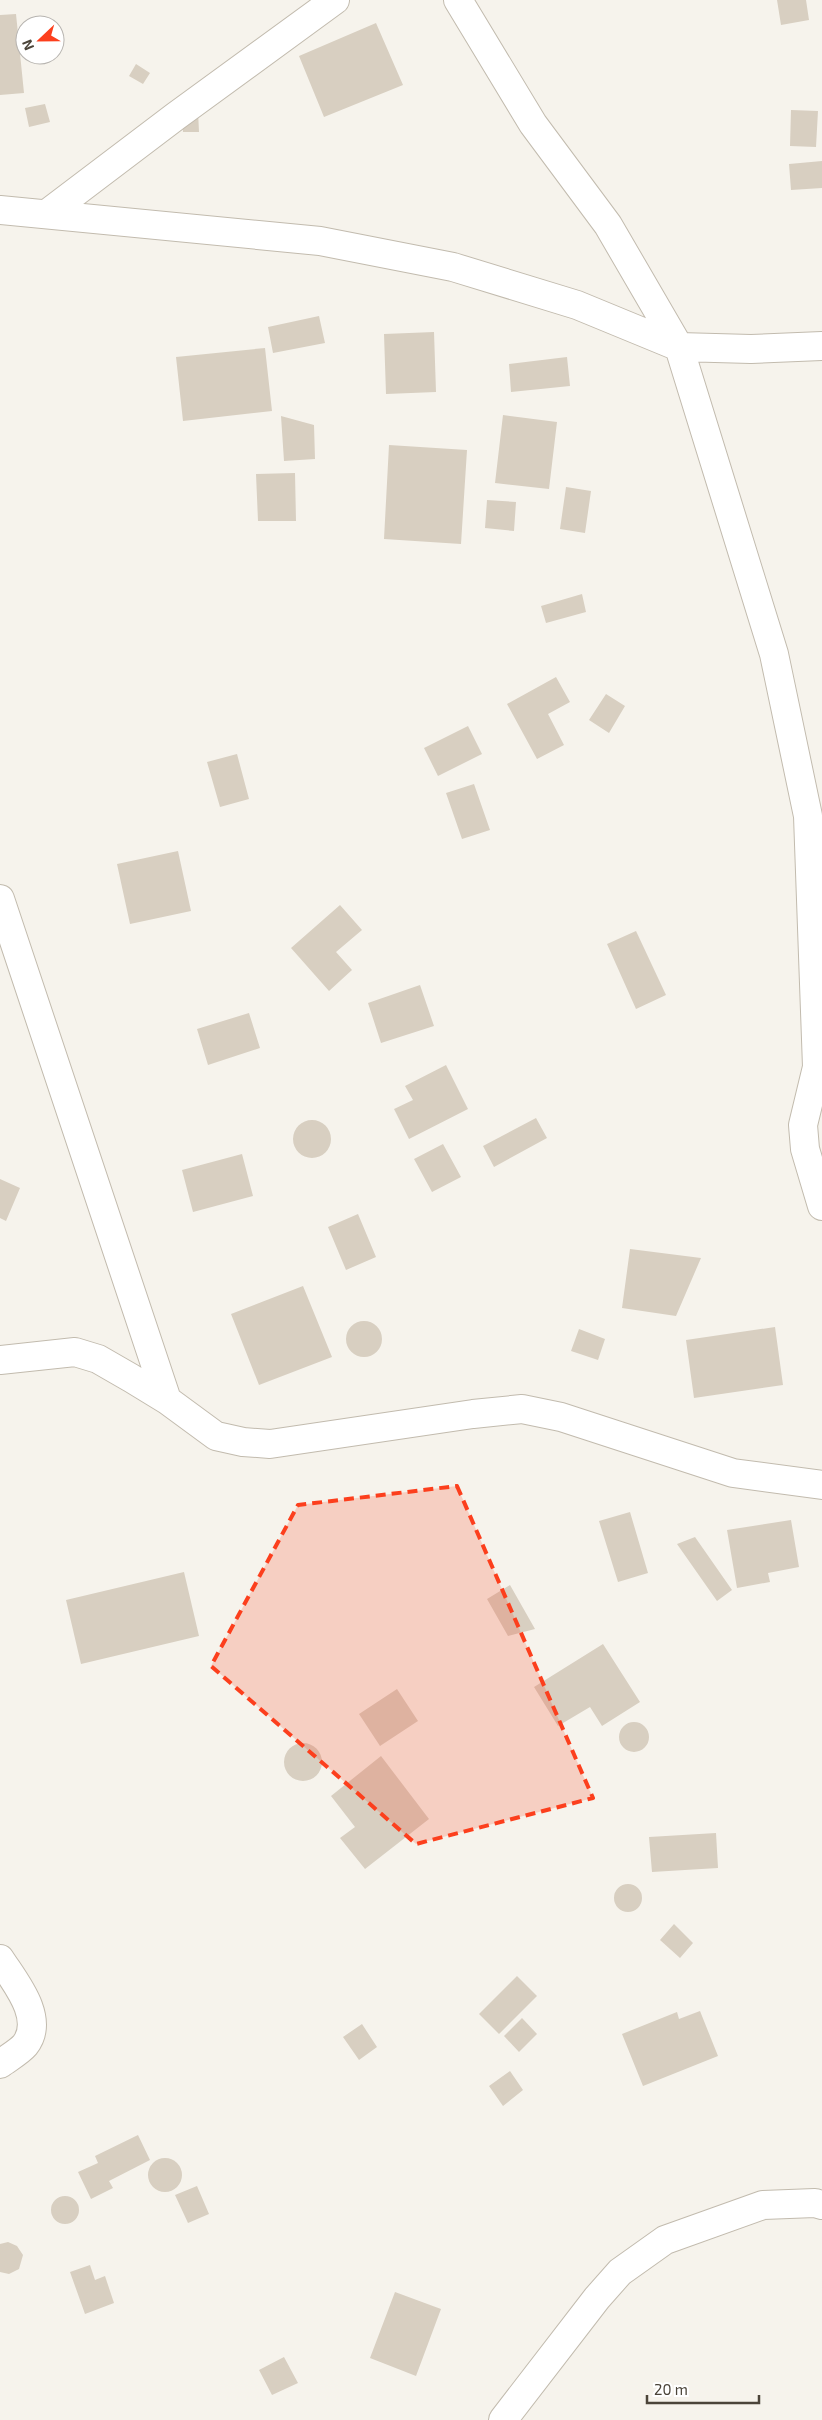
<svg xmlns="http://www.w3.org/2000/svg" width="822" height="2420" font-family="'Exo 2',sans-serif">
	<style>
		.building { fill: #d8cfc1 }
		.lines { fill: none; stroke-linecap: round; stroke-linejoin: round }
		.minor-casing { stroke: #c2bbae; stroke-width: 30 }
		.minor { stroke: #fff; stroke-width: 28 }
		.marked { fill: #fc3f1d; fill-opacity: 0.2; stroke: #fc3f1d; stroke-width: 4; stroke-dasharray: 10 6; stroke-linejoin: round }
	</style>
	<rect width="100%" height="100%" fill="#f6f3ec"/>
	<path class="building" d="M777,0H806L809,20L781,25Z
		M16,14L24,93L0,95V15Z
		M376,23L403,85L324,117L299,56Z
		M136,64L150,73L143,84L129,76Z
		M45,104L50,122L29,127L25,108Z
		M791,110L818,111L816,147L790,146Z
		M198,111L199,132H183L182,112Z
		M822,161V188L791,190L789,164Z
		M319,316L325,343L273,353L268,327Z
		M434,332L436,392L386,394L384,334Z
		M265,348L272,411L183,421L176,357Z
		M567,357L570,386L511,392L509,364Z
		M503,415L557,422L549,489L495,483Z
		M281,416L314,425L315,459L284,461Z
		M389,445L467,450L461,544L384,539Z
		M295,473L296,521H258L256,474Z
		M566,487L591,491L585,533L560,529Z
		M487,500L516,502L514,531L485,528Z
		M582,594L586,612L546,623L541,606Z
		M556,677L570,702L548,714L564,745L537,759L507,704Z
		M606,694L625,706L609,733L589,720Z
		M468,726L482,754L438,776L424,748Z
		M237,754L249,799L220,807L207,762Z
		M474,784L490,830L462,839L446,793Z
		M178,851L191,911L130,924L117,864Z
		M340,905L362,930L336,952L352,970L329,991L291,948Z
		M636,931L666,995L636,1009L607,944Z
		M420,985L434,1026L381,1043L368,1003Z
		M249,1013L260,1048L208,1065L197,1029Z
		M446,1065L468,1109L409,1139L394,1109L413,1100L405,1086Z
		M536,1118L547,1138L494,1167L483,1146Z
		M293 1139a19 19 0 1 1 38 0a19 19 0 1 1-38 0Z
		M443,1144L461,1177L432,1192L414,1159Z
		M242,1154L253,1196L193,1212L182,1170Z
		M0,1179L20,1188L6,1221L0,1218Z
		M358,1214L376,1257L346,1270L328,1227Z
		M630,1249L701,1258L676,1316L622,1308Z
		M303,1286L332,1357L259,1385L231,1314Z
		M346 1339a18 18 0 1 1 36 0a18 18 0 1 1-36 0Z
		M775,1327L783,1385L694,1398L686,1340Z
		M579,1329L605,1339L598,1360L571,1351Z
		M630,1512L648,1573L618,1582L599,1521Z
		M791,1520L799,1567L768,1573L770,1582L737,1588L727,1530Z
		M695,1537L732,1590L717,1601L677,1544Z
		M184,1572L199,1636L81,1664L66,1600Z
		M510,1585L535,1629L508,1636L487,1599Z
		M603,1644L640,1702L602,1726L590,1707L558,1726L534,1687Z
		M397,1689L418,1721L380,1746L359,1714Z
		M619 1737a15 15 0 1 1 30 0a15 15 0 1 1-30 0Z
		M284 1762a19 19 0 1 1 38 0a19 19 0 1 1-38 0Z
		M381,1756L429,1819L365,1869L340,1838L355,1827L331,1796Z
		M716,1833L718,1868L652,1872L649,1837Z
		M614 1898a14 14 0 1 1 28 0a14 14 0 1 1-28 0Z
		M674,1924L693,1943L680,1958L660,1940Z
		M517,1976L537,1996L499,2034L479,2014Z
		M700,2011L718,2056L643,2086L622,2034L677,2012L679,2019Z
		M522,2018L537,2034L519,2052L504,2036Z
		M362,2024L377,2047L359,2060L343,2037Z
		M510,2071L523,2090L503,2106L489,2086Z
		M138,2135L150,2160L109,2181L113,2188L91,2199L78,2172L98,2163L95,2156Z
		M148 2175a17 17 0 1 1 34 0a17 17 0 1 1-34 0Z
		M197,2186L209,2214L188,2223L175,2195Z
		M51 2210a14 14 0 1 1 28 0a14 14 0 1 1-28 0Z
		M8,2242L17,2246L23,2255L19,2269L9,2274L0,2272V2244Z
		M90,2265L95,2280L105,2276L114,2303L85,2314L70,2272Z
		M395,2292L441,2309L416,2376L370,2358Z
		M284,2357L298,2383L272,2395L259,2370Z"/>
	<g class="lines">
		<g class="minor-casing">
			<path id="minor" d="M458,0L533,124L608,225L679,347L774,654L808,816L817,1067L803,1125L805,1149L822,1206
				M0,210L320,241L453,267L577,305L679,347L751,349L822,346
				M48,213L176,116L335,0
				M0,899L167,1400
				M0,1360L75,1352L98,1359L131,1378L167,1400L216,1436L243,1442L270,1444L473,1414L522,1409L561,1417L733,1473L822,1485
				M0,1959C14,1981 46,2018 25,2045C19,2052 8,2058 0,2064
				M503,2420L597,2298L620,2272L665,2240L763,2205L815,2203L822,2205"/>
		</g>
		<use href="#minor" class="minor"/>
	</g>
	<path class="marked" d="M457,1486L593,1798L416,1844L211,1666L298,1505Z"/>
	<g transform="translate(40 40) rotate(248)"><circle r="24" fill="#ffffff" stroke="#b7b4b0"/>
	<path d="M0-4L9 19L0 12L-9 19Z" fill="#fc3f1d"/>
	<text y="-8" font-size="14" font-weight="bold" text-anchor="middle" fill="#4b4439">N</text>
	</g>
	<path d="M647 2395v8h112v-8" fill="none" stroke="#4b4439" stroke-width="2.5"/>
	<text x="654" y="2395" font-size="15" fill="#4b4439" stroke="#ffffff" stroke-width="4" paint-order="stroke">20 m</text>
</svg>
